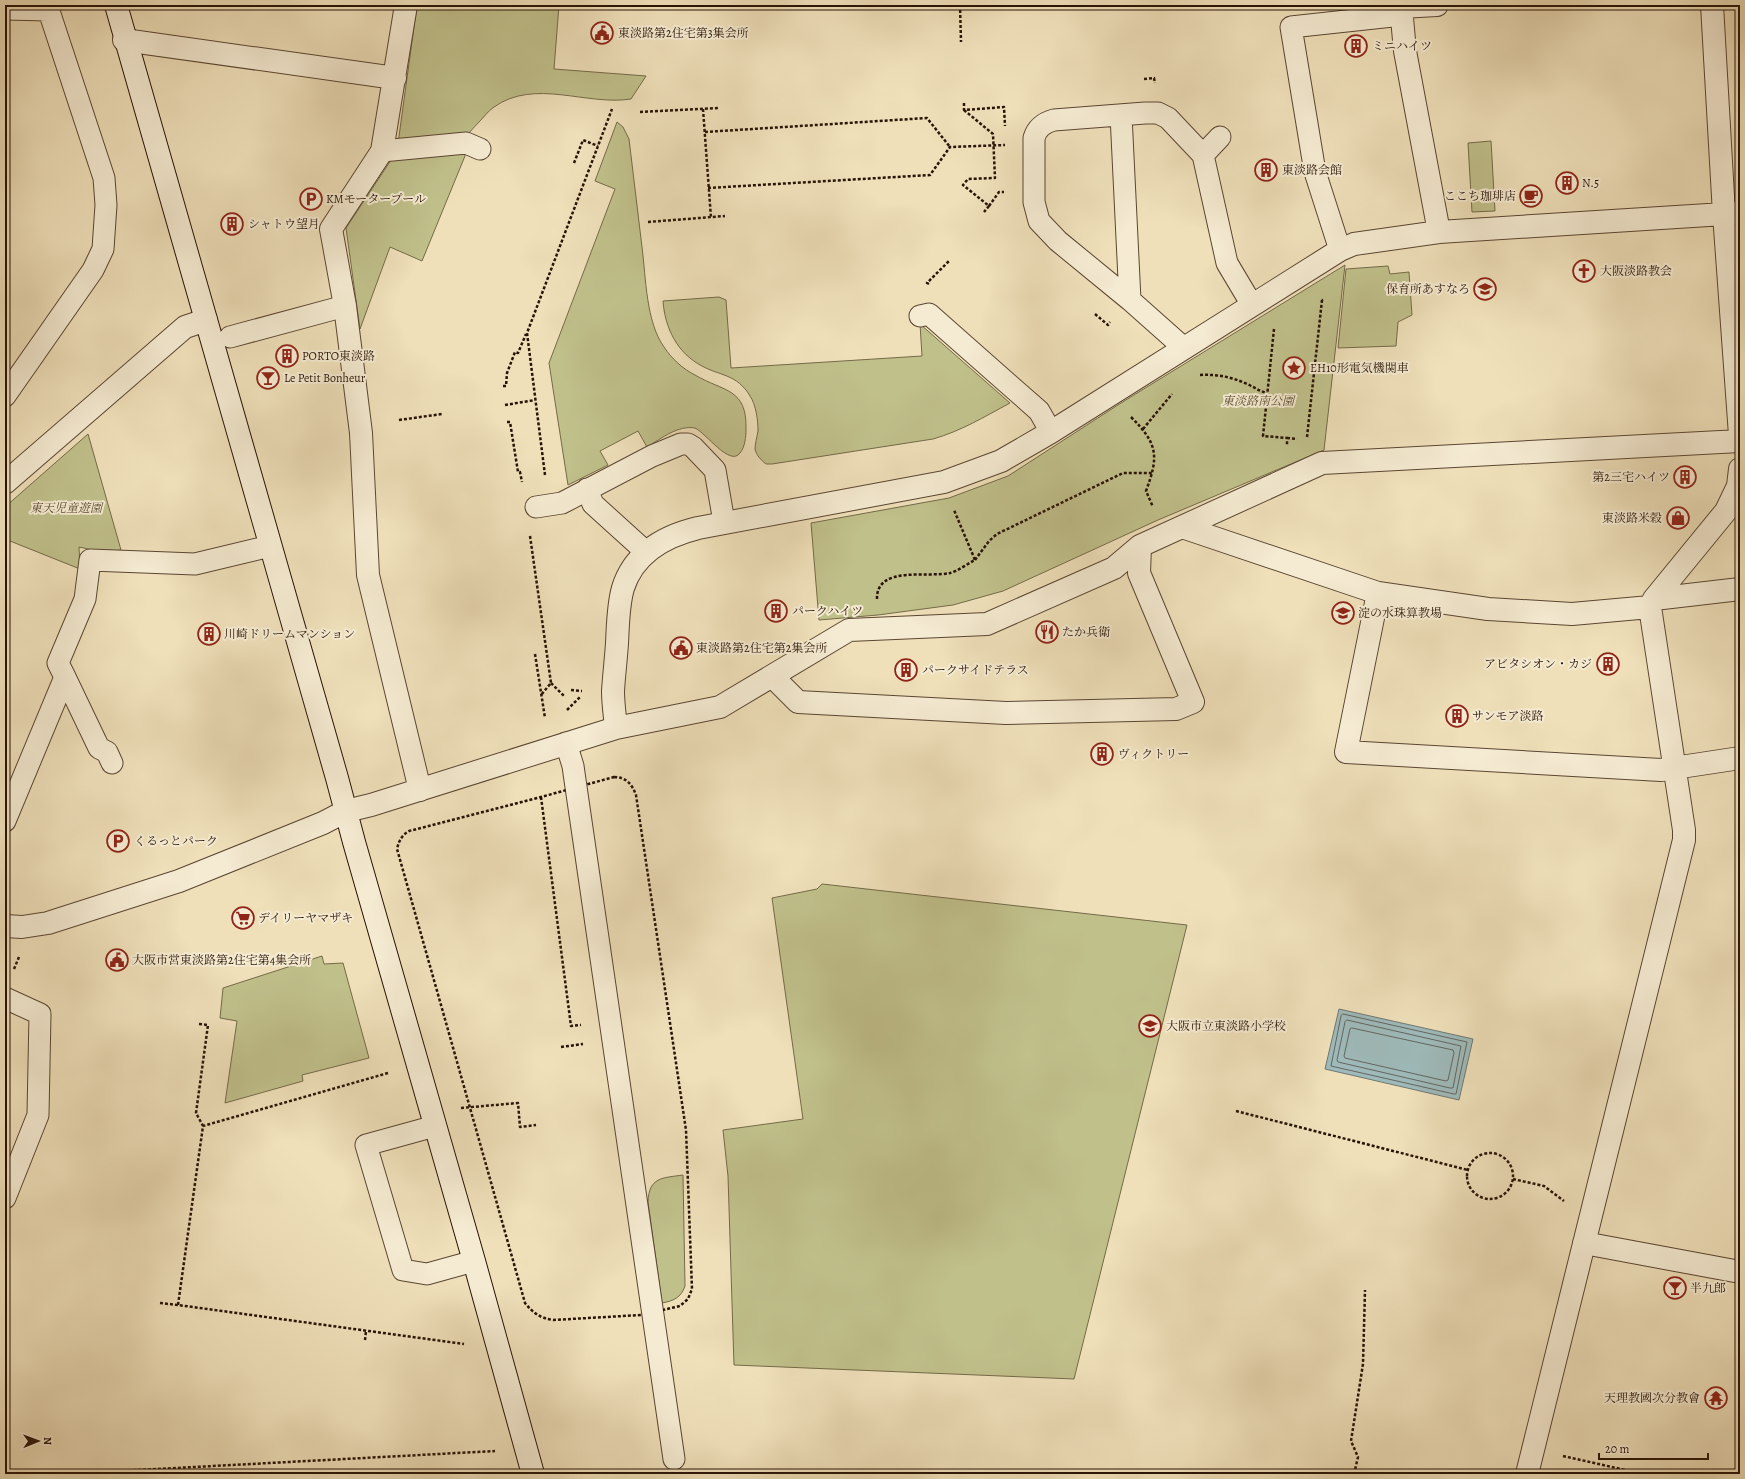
<svg xmlns="http://www.w3.org/2000/svg" width="1745" height="1479" font-family="Alegreya,'Noto Serif JP',serif">
	<style>
		.green { fill: #c0c08b; stroke: #746a48 }
		.water { fill: #9ebaba; stroke: #6f7772 }
		.lines { fill: none; stroke-linecap: round; stroke-linejoin: round }
		.shore { stroke: #636660; stroke-width: 1 }
		.lane-casing { stroke: #5a4632; stroke-width: 23 }
		.street-casing { stroke: #5a4632; stroke-width: 24 }
		.secondary-casing { stroke: #281305; stroke-width: 24 }
		.path { stroke: #281305; stroke-width: 2.5; stroke-dasharray: 3 2; stroke-linecap: butt }
		.lane { stroke: #f5ebd2; stroke-width: 21 }
		.street { stroke: #f5ebd2; stroke-width: 22 }
		.secondary { stroke: #f5ebd2; stroke-width: 22 }
		.labels { text-anchor: middle; dominant-baseline: central; stroke-width: 4; stroke-linejoin: round; paint-order: stroke }
		.poi-label { font-size: 12px; fill: #281305; stroke: #f5ebd2; text-anchor: start }
		.park-label { font-size: 12px; font-style: italic; fill: #5d5034; stroke: #f5ebd2 }
	</style>
	<rect width="100%" height="100%" fill="#efe0ba"/>
	<filter id="stains"><feTurbulence type="fractalNoise" baseFrequency=".005" numOctaves="4"/><feColorMatrix values="0 0 0 0 .2 0 0 0 0 .09 0 0 0 0 .02 0 0 0 .5 -.17"/></filter>
	<radialGradient id="worn" r=".72"><stop offset=".6" stop-color="#630" stop-opacity="0"/><stop offset="1" stop-color="#630" stop-opacity=".3"/></radialGradient>
	<path class="green" d="M417,5H559L554,69L646,76L631,99C586,106 535,78 494,107C488,111 484,117 479,122C468,134 461,139 465,156L422,261L390,247L360,329L346,228L397,151Z
		M617,122L623,127L629,139C633,175 638,211 642,247C646,278 646,322 664,347C672,359 683,369 695,375C724,392 747,388 746,429C746,437 745,447 740,453C730,467 706,433 695,428C678,425 662,438 647,447L638,431L600,451L608,465L568,485L549,363L615,189L595,181Z
		M1491,141L1495,211L1472,212L1468,143Z
		M1345,265L1324,450L1158,520L1003,591L953,605L878,615L819,620L811,523L949,498L1008,476L1121,403Z
		M1388,266L1390,274L1409,272L1412,315L1398,322L1396,346L1338,348L1346,269Z
		M719,297L726,300L731,368L922,356L920,324L1010,403C984,417 961,431 933,439L772,464H766C761,460 756,455 755,449C755,444 757,437 758,431C758,420 756,405 750,396C737,374 720,376 702,366C677,353 665,328 663,301Z
		M88,434L121,550L102,552L79,547L80,569L5,539V507Z
		M822,884L1187,925L1074,1379L734,1365L728,1176L723,1130L803,1119L772,898L817,889Z
		M322,956L324,964L343,963L369,1058L302,1075L303,1081L225,1103L237,1021L220,1018L223,988Z
		M683,1175L685,1286C681,1298 673,1301 662,1303L648,1202C649,1177 662,1178 683,1175Z"/>
	<path class="water" d="M1339,1009L1473,1039L1459,1100L1325,1069Z"/>
	<g class="lines">
		<path class="shore" d="M1343,1014L1467,1042L1456,1094H1454L1331,1066L1341,1016Z
			M1347,1020L1461,1046L1453,1088H1450L1338,1062L1337,1060L1345,1022Z
			M1352,1028L1453,1050L1454,1053L1448,1080L1446,1081L1345,1058L1344,1056L1350,1029Z"/>
		<g class="lane-casing">
			<path id="lane" d="M5,9L48,10
				M1121,115L1130,300
				M382,151L466,143L480,149
				M1203,155L1220,137
				M1340,250L1315,172L1291,27L1402,15
				M920,316L929,314L1039,411L1051,432
				M230,337L345,306
				M1184,348L1130,300L1058,241L1039,221L1034,202V138C1037,128 1043,123 1054,120L1145,113H1158L1168,118L1203,155L1227,263L1252,305
				M5,396L93,270L103,249L106,205L104,178L47,5
				M587,489L593,504L646,552
				M536,507L562,503L652,456L681,444H688L693,447L715,470L724,522
				M65,677L99,748L107,752L112,763
				M566,743L573,766L576,787L674,1459
				M5,821L65,677L58,663L85,599L90,560L195,564L270,546
				M5,998L40,1014L38,1115L5,1198
				M435,1126L366,1145L403,1270L427,1274L474,1261"/>
		</g>
		<g class="street-casing">
			<path id="street" d="M406,5L382,151L331,229L345,306L361,433L368,575L420,790
				M1437,5L1401,7L1405,51L1439,232
				M1712,5L1724,214L1740,435
				M124,40L395,78
				M5,483L185,327L206,320
				M1182,527L1378,593L1488,609L1572,614L1650,607
				M1378,593L1346,752L1661,770L1740,758
				M1654,599L1740,589
				M772,676L798,702L1006,713L1176,709L1193,702L1139,573L1140,546
				M616,728L720,707L849,630L987,624L1114,568L1140,546L1322,463L1740,441
				M5,926L22,927L48,923L179,881L323,823L346,811L371,805L616,728C615,716 613,704 613,691C614,675 616,659 617,643C618,625 618,605 623,588C634,553 665,536 698,528L944,482L1001,461L1051,432L1340,250L1354,244L1439,232L1740,213
				M1584,1243L1740,1272
				M1527,1474L1684,840V830L1650,607L1654,599L1726,511L1738,486L1740,469"/>
		</g>
		<g class="secondary-casing">
			<path id="secondary" d="M116,5L337,778L354,842L474,1261L533,1474"/>
		</g>
		<path class="path" d="M960,5L961,42
			M1144,79L1154,78L1155,83
			M964,103V110L1004,107L1005,126
			M703,109L711,218
			M964,110L993,134L995,178L968,179L963,185L989,206L984,212
			M640,112L718,108
			M705,132L927,118L950,147
			M574,163L583,140L598,146
			M708,188L930,175L950,147L1005,145
			M989,206L999,192H1004
			M648,222L725,216
			M929,284L927,283L949,261
			M1095,314L1108,325L1110,322
			M1274,329L1263,436L1287,438V445
			M1200,375C1217,374 1232,377 1247,384C1254,387 1259,391 1267,393
			M503,386H506L507,373L515,352L518,353L526,334
			M505,405L535,400
			M1131,417C1158,444 1159,456 1146,491L1153,507
			M399,420L442,414
			M507,422H510L518,472H520L522,482
			M1143,429L1172,394
			M1307,437L1322,300H1320
			M1287,438L1297,439
			M545,475L527,333L612,109
			M530,536L551,683L541,695
			M975,560L989,541L997,534L1123,473H1153
			M877,599C876,565 929,578 950,573C958,571 967,564 975,560L954,510
			M535,654L545,718
			M551,683L565,697
			M571,690L582,691
			M567,710L581,696
			M614,777C626,777 632,784 636,795L686,1130L692,1289L688,1299L680,1306L641,1315L553,1320C540,1318 533,1313 525,1303L397,849C399,841 401,836 409,831L541,797Z
			M541,797L571,1026L581,1025
			M14,969L19,957
			M199,1024L208,1025L196,1113L203,1126
			M561,1047L583,1044
			M388,1073L203,1126L178,1305L464,1344
			M461,1108L518,1103L520,1127L536,1125
			M1236,1111L1468,1170
			M1467 1176a23 23 0 1 1 46 0a23 23 0 1 1-46 0Z
			M1513,1179L1544,1186L1564,1201
			M160,1303L178,1305
			M365,1340L366,1331
			M1563,1456L1643,1474
			M63,1474L495,1451
			M1354,1474L1358,1457L1351,1441L1363,1364L1365,1290"/>
		<use href="#lane" class="lane"/>
		<use href="#street" class="street"/>
		<use href="#secondary" class="secondary"/>
	</g>
	<defs>
		<g id="civic-ring" transform="scale(1.15)"><circle r="9.5" fill="#f5ebd2" stroke="#8f2418" stroke-width="1.5"/><path d="M-.6-6.5H3V-4.5H.6V-3L4-1V1h2V6H-6V1h2V-1L-.6-3ZM-1.2 2.5V6h2.4V2.5Z" fill="#8f2418"/></g>
		<g id="building-ring" transform="scale(1.15)"><circle r="9.5" fill="#f5ebd2" stroke="#8f2418" stroke-width="1.5"/><path d="M-4-6H4V6H1V3H-1V6H-4ZM-2.5-4.3h1.7v1.8h-1.7ZM.8-4.3h1.7v1.8H.8ZM-2.5-1h1.7V.8h-1.7ZM.8-1h1.7V.8H.8Z" fill="#8f2418"/></g>
		<g id="cafe-ring" transform="scale(1.15)"><circle r="9.5" fill="#f5ebd2" stroke="#8f2418" stroke-width="1.5"/><path d="M-5.5-4.5H6V0H3Q3 3.5 0 3.5H-2.5Q-5.5 3.5-5.5 0ZM3-3.2v2h1.7v-2ZM-6 4.5H4V6H-6Z" fill="#8f2418"/></g>
		<g id="parking-ring" transform="scale(1.15)"><circle r="9.5" fill="#f5ebd2" stroke="#8f2418" stroke-width="1.5"/><path d="M-3.5-5.5H1a3.5 3.5 0 0 1 0 7H-1V5.5H-3.5ZM-1-3.4V-.6H.8a1.4 1.4 0 0 0 0-2.8Z" fill="#8f2418"/></g>
		<g id="church-ring" transform="scale(1.15)"><circle r="9.5" fill="#f5ebd2" stroke="#8f2418" stroke-width="1.5"/><path d="M-1.2-6h2.4v3.5h3.3v2.4h-3.3V6h-2.4V-.1h-3.3v-2.4h3.3Z" fill="#8f2418"/></g>
		<g id="school-ring" transform="scale(1.15)"><circle r="9.5" fill="#f5ebd2" stroke="#8f2418" stroke-width="1.5"/><path d="M0-5L7-2L0 1L-7-2ZM-4 1L0 2.5L4 1V4Q0 6-4 4Z" fill="#8f2418"/></g>
		<g id="sight-ring" transform="scale(1.15)"><circle r="9.5" fill="#f5ebd2" stroke="#8f2418" stroke-width="1.5"/><path d="M0-6L1.8-2.2L6-1.7L2.9 1.2L3.7 5.4L0 3.3L-3.7 5.4L-2.9 1.2L-6-1.7L-1.8-2.2Z" fill="#8f2418"/></g>
		<g id="bar-ring" transform="scale(1.15)"><circle r="9.5" fill="#f5ebd2" stroke="#8f2418" stroke-width="1.5"/><path d="M-6-5H6L.8 .8V4.5H3.5V6h-7V4.5H-.8V.8Z" fill="#8f2418"/></g>
		<g id="shop-ring" transform="scale(1.15)"><circle r="9.5" fill="#f5ebd2" stroke="#8f2418" stroke-width="1.5"/><path d="M-5-2.5h2.3a2.7 3.5 0 0 1 5.4 0H5L5.5 6h-11ZM-1.5-2.5h3a1.5 2.3 0 0 0-3 0Z" fill="#8f2418"/></g>
		<g id="restaurant-ring" transform="scale(1.15)"><circle r="9.5" fill="#f5ebd2" stroke="#8f2418" stroke-width="1.5"/><path d="M-5-6h1v4h1v-4h1v4h1v-4h1v5L-1.5 .5V6h-2V.5L-5-1ZM5-6V6H3V1.5H1.5Q1.5-4 5-6Z" fill="#8f2418"/></g>
		<g id="supermarket-ring" transform="scale(1.15)"><circle r="9.5" fill="#f5ebd2" stroke="#8f2418" stroke-width="1.5"/><path d="M-6-5.5h2.5l.6 2H6L4.5 2H-2.5L-4.4-4H-6ZM-1.5 3.2a1.3 1.3 0 1 0 .1 0ZM3 3.2a1.3 1.3 0 1 0 .1 0Z" fill="#8f2418"/></g>
		<g id="temple-ring" transform="scale(1.15)"><circle r="9.5" fill="#f5ebd2" stroke="#8f2418" stroke-width="1.5"/><path d="M0-6L5-2H3V0L6.5 2.5H4V6H1.5V3h-3V6H-4V2.5H-6.5L-3 0V-2H-5Z" fill="#8f2418"/></g>
	</defs>
	<g fill-rule="evenodd">
		<use href="#civic-ring" x="602" y="33"/>
		<use href="#building-ring" x="1356" y="46"/>
		<use href="#building-ring" x="1266" y="170"/>
		<use href="#building-ring" x="1567" y="183"/>
		<use href="#cafe-ring" x="1531" y="196"/>
		<use href="#parking-ring" x="311" y="199"/>
		<use href="#building-ring" x="232" y="224"/>
		<use href="#church-ring" x="1584" y="271"/>
		<use href="#school-ring" x="1485" y="289"/>
		<use href="#building-ring" x="287" y="356"/>
		<use href="#sight-ring" x="1294" y="368"/>
		<use href="#bar-ring" x="268" y="378"/>
		<use href="#building-ring" x="1685" y="477"/>
		<use href="#shop-ring" x="1678" y="518"/>
		<use href="#building-ring" x="776" y="611"/>
		<use href="#school-ring" x="1343" y="613"/>
		<use href="#restaurant-ring" x="1047" y="632"/>
		<use href="#building-ring" x="209" y="634"/>
		<use href="#civic-ring" x="681" y="648"/>
		<use href="#building-ring" x="1608" y="664"/>
		<use href="#building-ring" x="906" y="670"/>
		<use href="#building-ring" x="1457" y="716"/>
		<use href="#building-ring" x="1102" y="754"/>
		<use href="#parking-ring" x="118" y="841"/>
		<use href="#supermarket-ring" x="243" y="918"/>
		<use href="#civic-ring" x="117" y="960"/>
		<use href="#school-ring" x="1150" y="1026"/>
		<use href="#bar-ring" x="1675" y="1288"/>
		<use href="#temple-ring" x="1716" y="1398"/>
	</g>
	<g class="labels">
		<g class="poi-label">
			<text x="618" y="33">東淡路第2住宅第3集会所</text>
			<text x="1372" y="46">ミニハイツ</text>
			<text x="1282" y="170">東淡路会館</text>
			<text x="1582" y="183">N.5</text>
			<text x="1516" y="196" text-anchor="end">ここち珈琲店</text>
			<text x="326" y="199">KMモータープール</text>
			<text x="248" y="224">シャトウ望月</text>
			<text x="1600" y="271">大阪淡路教会</text>
			<text x="1470" y="289" text-anchor="end">保育所あすなろ</text>
			<text x="302" y="356">PORTO東淡路</text>
			<text x="1310" y="368">EH10形電気機関車</text>
			<text x="284" y="378">Le Petit Bonheur</text>
			<text x="1670" y="477" text-anchor="end">第2三宅ハイツ</text>
			<text x="1662" y="518" text-anchor="end">東淡路米穀</text>
			<text x="792" y="611">パークハイツ</text>
			<text x="1358" y="613">淀の水珠算教場</text>
			<text x="1062" y="632">たか兵衛</text>
			<text x="224" y="634">川崎ドリームマンション</text>
			<text x="696" y="648">東淡路第2住宅第2集会所</text>
			<text x="1592" y="664" text-anchor="end">アビタシオン・カジ</text>
			<text x="922" y="670">パークサイドテラス</text>
			<text x="1472" y="716">サンモア淡路</text>
			<text x="1118" y="754">ヴィクトリー</text>
			<text x="134" y="841">くるっとパーク</text>
			<text x="258" y="918">デイリーヤマザキ</text>
			<text x="132" y="960">大阪市営東淡路第2住宅第4集会所</text>
			<text x="1166" y="1026">大阪市立東淡路小学校</text>
			<text x="1690" y="1288">半九郎</text>
			<text x="1700" y="1398" text-anchor="end">天理教國次分教會</text>
		</g>
		<g class="park-label">
			<text x="1258" y="401">東淡路南公園</text>
			<text x="66" y="508">東天児童遊園</text>
		</g>
	</g>
	<rect width="1745" height="1479" fill="none" stroke="#efe0ba" stroke-width="20"/>
	<rect x="6" y="6" width="1733" height="1467" fill="none" stroke="#281305" stroke-width="2"/>
	<rect x="10" y="10" width="1725" height="1459" fill="none" stroke="#281305"/>
	<g transform="translate(38 1441) rotate(89)" stroke="#f5ebd2" stroke-width="3" paint-order="stroke">
	<path d="M0-3L7 15L0 10L-7 15Z" fill="#281305"/>
	<text y="-6" font-size="11" font-weight="bold" text-anchor="middle" fill="#281305">N</text>
	</g>
	<path d="M1599 1453v6h109v-6" fill="none" stroke="#281305" stroke-width="2"/>
	<text x="1605" y="1453" font-size="12" fill="#281305" stroke="#f5ebd2" stroke-width="3" paint-order="stroke">20 m</text>
	<rect width="100%" height="100%" filter="url(#stains)"/>
	<rect width="100%" height="100%" fill="url(#worn)"/>
</svg>
